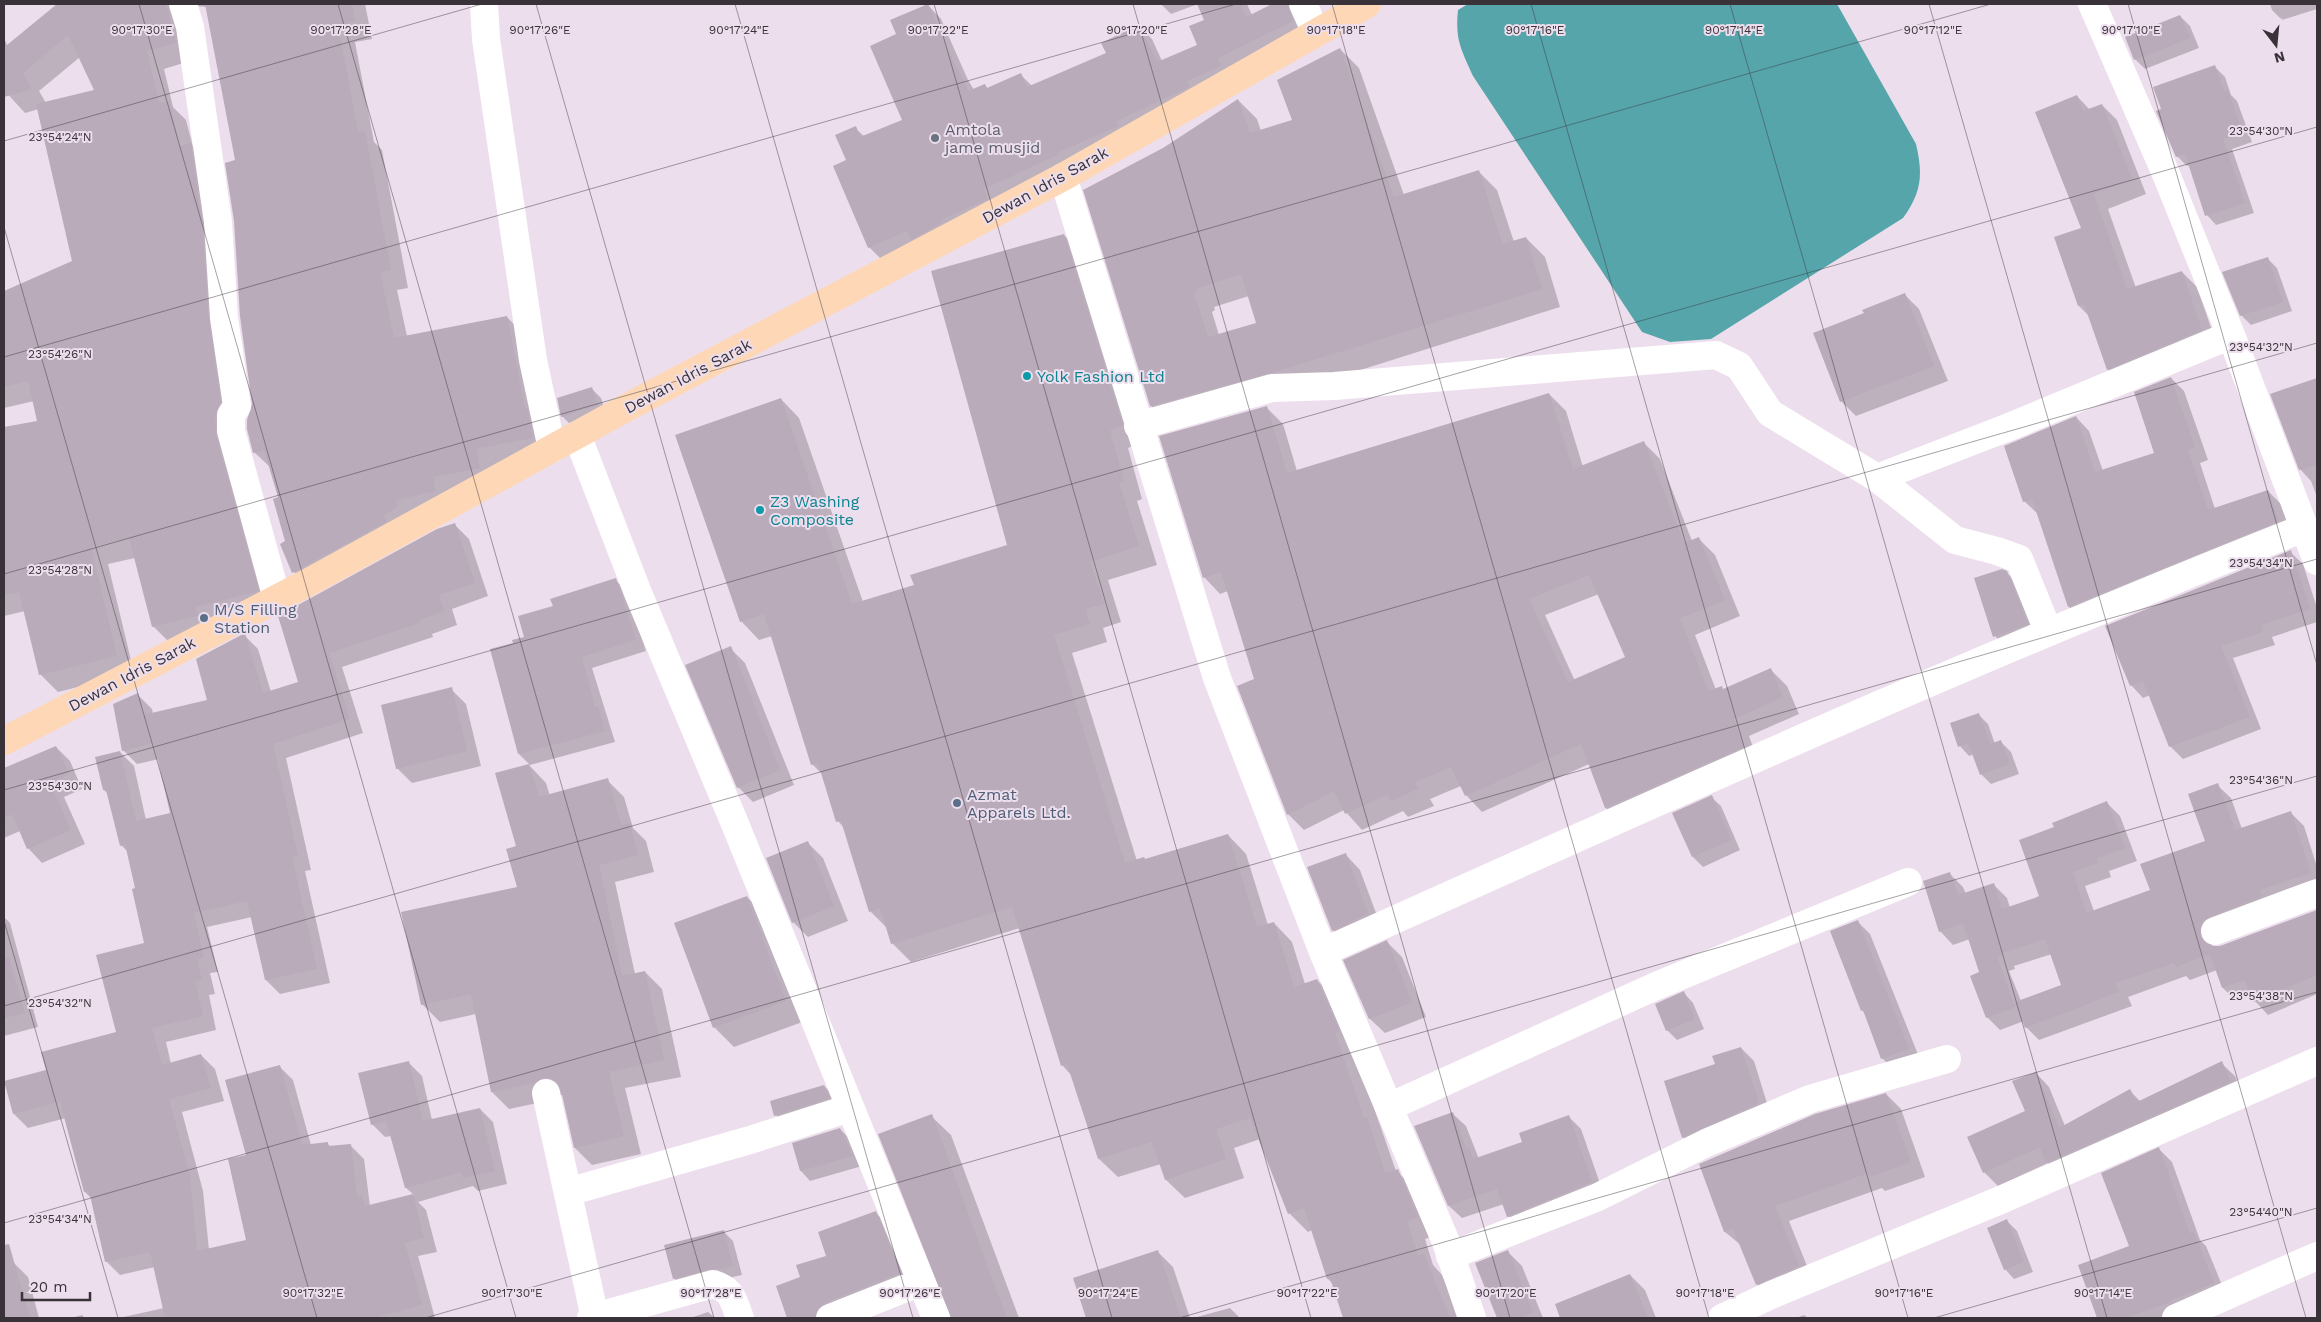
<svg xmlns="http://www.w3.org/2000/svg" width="2321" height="1322" font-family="'Work Sans',sans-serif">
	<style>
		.water { fill: #55a5ab }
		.shadow { fill: #0003; fill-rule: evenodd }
		.building { fill: #b9abb9; fill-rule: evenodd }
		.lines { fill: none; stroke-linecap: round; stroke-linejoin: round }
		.minor { stroke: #fff; stroke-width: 28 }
		.major { stroke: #fdd7b6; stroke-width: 28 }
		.ticks { fill: none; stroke: #393339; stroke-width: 1; stroke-opacity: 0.45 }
		.worship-dot { fill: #6b7280; stroke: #eddeed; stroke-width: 2 }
		.culture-dot { fill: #0f9aa8; stroke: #eddeed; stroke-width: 2 }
		.service-dot { fill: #5c6f8a; stroke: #eddeed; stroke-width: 2 }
		.labels { text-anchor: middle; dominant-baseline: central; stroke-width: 4; stroke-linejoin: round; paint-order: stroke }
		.worship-label { font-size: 16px; fill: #5b616d; stroke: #eddeed; text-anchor: start }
		.street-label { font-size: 16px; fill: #393339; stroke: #eddeed }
		.culture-label { font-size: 16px; fill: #0d838f; stroke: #eddeed; text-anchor: start }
		.service-label { font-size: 16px; fill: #4e5e75; stroke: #eddeed; text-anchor: start }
		.ticks-label { font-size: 12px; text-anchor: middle; fill: #393339; stroke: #eddeed; stroke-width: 4; stroke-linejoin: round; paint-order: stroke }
	</style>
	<rect width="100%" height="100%" fill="#eddeed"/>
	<path class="water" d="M1468,4H1837L1916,144C1923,174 1922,192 1903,218L1711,339L1670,342L1642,332L1473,76C1461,49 1455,40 1458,10Z"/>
	<path class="shadow" d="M59,4H365L372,39L355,42L374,142L382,150L408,288L397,290L407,336L507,317L524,335L549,455L311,590L294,572L282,544L286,542L279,498L271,468L254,452V404L236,161L207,7L196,6L193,60L164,69L173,107L186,120L193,147L208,162L226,339L275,608L171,644L153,626L135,558L108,564L134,673L58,692L40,674L25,611L4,616V428L39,422L34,401L4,408V292L74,262L39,109L25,113L4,90V49ZM80,57L96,91L46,103L39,91Z
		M1161,4H1247L1252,15L1274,4H1291L1306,34L883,261L869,247L847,161L855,128L865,137L903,120L898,35L928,5L941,19L968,80L974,90L984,85L988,89L1021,75L1032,86L1108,53L1139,26L1152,39L1162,61L1199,45L1205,20L1198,4L1171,14Z
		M2270,4H2317V9L2282,20L2272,10Z
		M2180,16L2190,26L2199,48L2145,69L2135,59Z
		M1340,49L1359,68L1404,195L1479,172L1497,190L1514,242L1526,238L1545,257L1560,307L1294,391L1170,425L1151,406L1163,149L1238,100L1257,119L1261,131L1293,121ZM1249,296L1258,324L1219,335L1212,312L1215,310L1214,307Z
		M2215,67L2225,77L2231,95L2237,101L2252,142L2232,149L2254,213L2216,225L2207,215L2190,165L2187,166L2177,156Z
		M2077,96L2090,110L2102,105L2117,120L2146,194L2108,209L2136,288L2182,272L2197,287L2217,345L2123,384L2108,369L2090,317L2079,306L2056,238L2083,229Z
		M1064,235L1082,254L1141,443L1128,448L1142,499L1137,501L1157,565L1108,580L1121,622L1103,628L1107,642L1072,653L1137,861L1146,860L1228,835L1246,854L1268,925L1274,923L1292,942L1305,984L1317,980L1336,999L1396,1171L1416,1189L1436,1235L1425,1239L1433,1265L1442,1275L1460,1318H1344L1334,1285L1328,1279L1312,1230L1308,1232L1289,1213L1260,1139L1234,1148L1244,1178L1185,1198L1166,1180L1161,1164L1118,1177L1099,1159L1072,1076L1062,1065L1020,928L911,962L892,943L887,928L870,911L845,829L838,821L824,776L812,764L772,636L759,640L741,621L781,399L799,418L863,602L915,586L1008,546Z
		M2267,258L2277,268L2292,311L2251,325L2241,315Z
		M1904,294L1919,309L1948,381L1856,416L1841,401L1865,314Z
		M2171,378L2184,391L2208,460L2200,463L2215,509L2268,491L2281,504L2291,535L2082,620L2069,607L2038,514L2024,501L2076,417L2089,431L2103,471L2156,454Z
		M2317,379V497L2311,481L2300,469L2272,395Z
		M591,388L601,398L606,414L572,426L562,416Z
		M1549,394L1566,411L1583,467L1644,443L1660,459L1692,541L1698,538L1715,555L1740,616L1695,635L1716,690H1723L1770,669L1787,686L1799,714L1749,736L1759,763L1623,824L1606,808L1589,764L1482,812L1466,795L1461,786L1430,799L1434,806L1408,817L1403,811L1362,830L1344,810L1304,830L1288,814L1256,680L1228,591L1220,594L1204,577L1266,407L1283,424L1297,471ZM1599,594L1627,657L1575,681L1545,615Z
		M455,525L469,539L488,596L452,609L457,625L432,634L433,637L342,667L363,733L286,758L311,870L305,871L330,983L280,994L266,980L252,917L207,927L218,972L210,973L215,994L209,995L216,1030L166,1042L171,1064L201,1055L215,1069L224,1101L182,1112L203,1191L209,1250L248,1241L247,1156L279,1066L293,1080L311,1145L327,1143L331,1147L350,1145L364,1159L370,1206L414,1195L406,1188L391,1136L385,1137L372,1124L408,1062L422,1076L432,1120L480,1109L493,1122L507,1184L478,1191L473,1186L418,1202L426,1210L437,1252L418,1256L435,1318H119L164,1308L155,1267L120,1275L106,1261L92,1199L85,1192L66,1118L28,1128L14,1114L48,1071L117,1033L146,944L129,853L121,845L108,794L104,790L120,752L134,766L146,820L171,814L159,759L137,764L123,750L138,695L152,709L153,714L209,701L244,635L258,649L271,692L300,682Z
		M2290,552L2303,564L2317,608V622L2272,637L2275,645L2233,658L2261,729L2183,759L2170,746L2150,695L2143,698L2131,685Z
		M2006,572L2022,588L2042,639L2009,651L1995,636Z
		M615,580L626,590L646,651L592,668L615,742L530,765L519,754L514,644L526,638L554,607Z
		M730,648L745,663L794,785L753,802L738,787Z
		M451,689L466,704L481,766L412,783L397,768Z
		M1978,714L1988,724L1995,744L2001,742L2011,752L2019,774L1991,784L1981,774L1974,754L1969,756L1960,746Z
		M56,747L70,761L82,789L64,797L85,844L42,863L28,848L20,831L4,838V770Z
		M529,765L546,783L550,796L607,780L624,797L633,828L646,841L654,872L615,882L635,974L645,972L662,989L681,1077L625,1088L641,1154L592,1165L575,1148L564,1094L552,1100L509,1109L492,1092L476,1014L440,1022L422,1004L519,888L518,847Z
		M2217,785L2231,798L2242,829L2291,813L2304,826L2317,867V889L2212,943L2213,947H2221L2317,911V994L2268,1015L2255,1001L2252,995L2236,1001L2223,988L2217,970L2190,980L2186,976L2128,997L2132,1006L2039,1040L2026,1027L2024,1021L2000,1030L1987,1017L1981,973L1970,939L1953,945L1940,931L1950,874L1963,887L1966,894L1994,885L2007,898L2010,908L2041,896L2055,828L2107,803L2120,816L2137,861L2109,871L2111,877L2085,886L2094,911L2151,891L2207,842ZM2052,954L2062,986L2021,1001L2009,971L2015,969L2014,966Z
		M1711,797L1721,806L1740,850L1703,867L1693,857L1674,813Z
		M808,843L823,858L848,921L808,937L793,922Z
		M1346,855L1360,870L1382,929L1348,945L1333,930Z
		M747,897L767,917L805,1021L734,1047L714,1027Z
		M4,917L10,923L38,1027L4,1036Z
		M1857,921L1870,934L1921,1062L1895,1071L1882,1058L1866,1015L1862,1010Z
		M1387,942L1402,957L1426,1017L1385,1033L1370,1019Z
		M1684,993L1693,1003L1704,1029L1677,1040L1667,1030Z
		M1741,1048L1754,1061L1771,1116L1696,1150L1683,1137L1717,1065Z
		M2221,1063L2235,1076L2244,1095L2061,1176L2048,1163L1998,1186L1984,1172L2026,1112L2036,1073L2049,1087L2065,1126L2130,1091L2141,1102Z
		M824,1086L834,1096L839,1108L785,1125L776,1115Z
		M1886,1094L1901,1109L1925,1177L1885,1191L1882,1188L1789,1221L1813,1281L1772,1299L1757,1284L1742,1246L1725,1232L1701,1164Z
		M1453,1114L1466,1126L1479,1159L1524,1143L1569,1117L1581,1129L1604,1195L1521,1229L1508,1216L1504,1204L1462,1218L1449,1206Z
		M931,1116L951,1135L1019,1318H951Z
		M840,1129L853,1142L862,1166L810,1181L801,1171L793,1144Z
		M2159,1149L2172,1162L2200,1240L2206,1246L2226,1295L2181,1318H2099L2080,1266L2130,1247Z
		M875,1212L890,1227L914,1288L839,1318H789L778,1287L802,1278Z
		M2007,1221L2017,1231L2033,1272L2014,1279L2005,1269Z
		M723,1231L733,1241L742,1275L683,1288L674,1278Z
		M4,1247L9,1265L14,1263L28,1277L39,1318H4Z
		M1507,1251L1522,1266L1543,1318H1499L1477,1263Z
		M1158,1252L1173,1267L1190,1318H1088L1075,1279Z
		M1630,1275L1645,1290L1656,1318H1562L1556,1305Z
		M1230,1308L1240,1318H1193Z
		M708,1312L715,1318H690Z
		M82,1315L85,1318H70Z
		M1804,1315L1808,1318H1796Z"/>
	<path class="building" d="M57,4H166L176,43L147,51L159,103L169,101L180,146L191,143L202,224L209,320L221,402L215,414L216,435L259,591L196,607L198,616L152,627L129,538L91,547L117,656L39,675L19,592L4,595V427L37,421L28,381L4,387V291L72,261L36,104L94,90L68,35L23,73L32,89L4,97V38L7,45Z
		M205,4H352L355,22L338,25L358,132L365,131L391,270L380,272L394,338L507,316L525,408H527L531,427L532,438L476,449L480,468L433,477L435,491L396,500L397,507L384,515L386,522L292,573L280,544L285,541L273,499L278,497L264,450L253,453L247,429V420L252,404L240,316L234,221L225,163L235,160Z
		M928,4L957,70L958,69L968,91L985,84L987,88L1021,73L1027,87L1106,53L1101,43L1139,25L1157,62L1197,45L1189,26L1204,20L1197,4H1241L1246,17L1272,4H1288L1293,21L1218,58L1221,66L1187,81L1190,87L1187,88L1116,121L1118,126L1059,152V154L984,189L988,199L942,219L943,222L911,240L907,231L868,248L833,166L846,160L835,135L856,126L860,137L902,120L870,46L896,34L890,20Z
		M2180,15L2190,38L2134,60L2125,37Z
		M1340,48L1394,197L1479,170L1502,244L1526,237L1542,289L1275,372L1150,406L1083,190L1163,148L1238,99L1250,133L1292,120L1277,80ZM1241,274L1256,323L1208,337L1194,293L1197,292L1196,289Z
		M2215,65L2224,91L2228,90L2243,133L2223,139L2245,203L2205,216L2185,154L2176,157L2156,111L2161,109L2153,87Z
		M2077,95L2083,111L2102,104L2132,179L2094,194L2127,289L2182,271L2202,330L2107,370L2084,304L2078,306L2054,237L2081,228L2035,112Z
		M1064,234L1123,425L1110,430L1124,481L1119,482L1139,546L1090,562L1104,604L1085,609L1090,624L1054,635L1125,863L1144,857L1145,859L1228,834L1257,927L1274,922L1294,987L1317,979L1340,1031L1335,1033L1364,1118L1367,1117L1385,1173L1398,1169L1418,1217L1407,1221L1418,1256L1424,1254L1450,1318H1343L1330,1278L1327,1279L1304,1208L1288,1214L1250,1118L1216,1129L1226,1159L1165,1180L1152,1142L1098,1159L1067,1064L1061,1066L1012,907L891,944L880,908L869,912L841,821L836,822L818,763L811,765L764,614L740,622L675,435L781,398L852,604L914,585L910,575L1007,545L931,271Z
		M2268,257L2283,302L2240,316L2222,272Z
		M1905,293L1934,366L1840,402L1813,333L1864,313L1862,310Z
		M2171,377L2195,447L2188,450L2208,510L2268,490L2279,521L2068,607L2032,499L2023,502L2004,446L2076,416L2095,472L2154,453L2134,392Z
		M2317,378V464L2299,470L2270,394Z
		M592,387L598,405L561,417L557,398Z
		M1549,393L1573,469L1644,441L1684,543L1699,537L1725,600L1680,618L1708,691L1722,686L1723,689L1771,668L1783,697L1734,719L1744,747L1605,808L1581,744L1465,796L1451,767L1415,782L1418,789L1391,801L1388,794L1345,814L1334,791L1287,815L1237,686L1254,679L1221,572L1203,578L1159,436L1267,406L1287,473ZM1589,575L1625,657L1568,682L1529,599Z
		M455,523L475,583L439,595L444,611L419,620L420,623L329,653L350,719L273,744L298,856L292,857L317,969L265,980L247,901L194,913L204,958L197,959L202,980L195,981L203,1016L152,1028L162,1065L201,1054L211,1088L169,1099L190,1176L197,1251L246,1240L228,1159L246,1155L225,1080L280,1065L302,1145L328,1142V1146L351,1144L357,1197L362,1196L365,1206L413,1194L424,1238L405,1243L422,1305L373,1318H165L150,1252L105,1262L89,1191L84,1192L60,1102L13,1114L4,1081L46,1070L41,1052L116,1032L96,955L144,943L132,889L135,888L125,844L120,846L106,790H103L95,757L120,751L136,821L170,813L154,743L122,751L113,704L138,693L143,715L207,700L196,659L245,633L263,693L298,682L278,616L437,529Z
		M2291,550L2310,609L2261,625L2263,632L2221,646L2250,717L2169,747L2143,681L2130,686L2105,626Z
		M2002,569L2007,571L2028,624L1993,637L1974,578Z
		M616,578L636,640L582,657L595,707L598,706L605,731L518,754L490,649L513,643L512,640L524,637L518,616L553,606L550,599Z
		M731,646L780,770L737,788L685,665Z
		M452,687L467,751L396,769L381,705Z
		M1979,713L1990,744L2001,740L2010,764L1980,775L1968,743L1958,747L1950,723Z
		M56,746L69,774L50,783L71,830L27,849L12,814L4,818V768Z
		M529,764L539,797L608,778L621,825L630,823L638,855L599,865L622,976L645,971L664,1060L609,1072L624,1136L574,1148L561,1090L557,1082L550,1078H543L534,1083L491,1092L471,994L421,1005L401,912L517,887L506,849L516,846L495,773Z
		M2218,783L2235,830L2291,811L2311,873L2260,890L2262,897L2209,917L2203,921L2200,928L2201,937L2205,943L2212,946H2220L2317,910V975L2254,1002L2244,980L2222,988L2210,954L2176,967L2174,963L2116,983L2119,992L2025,1028L2015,1002L2061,985L2045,939L2002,953L2003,955L1997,957L2015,1007L1986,1018L1970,976L1979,972L1963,923L1939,932L1923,881L1950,872L1958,895L1994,883L2002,909L2035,898L2039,896L2019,840L2054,827L2052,823L2107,801L2125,848L2097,858L2098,863L2073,872L2086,913L2150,890L2140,864L2205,841L2188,794Z
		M1712,795L1731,840L1692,857L1672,813Z
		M808,841L834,906L792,923L766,858Z
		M1346,853L1368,914L1332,931L1307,867Z
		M747,896L786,1001L713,1028L674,923Z
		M1858,920L1909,1049L1881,1059L1863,1010L1861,1011L1830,931Z
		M1387,940L1412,1002L1369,1019L1343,960Z
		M9,957L25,1013L4,1018V958Z
		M1684,991L1695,1019L1666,1031L1655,1004Z
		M1741,1047L1759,1103L1682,1138L1664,1081L1715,1064L1712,1056Z
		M409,1061L423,1121L480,1108L495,1171L463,1178L462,1172L405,1188L386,1121L371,1125L358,1073Z
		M2222,1061L2231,1082L2046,1163L2040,1147L1983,1173L1967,1137L2025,1111L2012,1081L2036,1072L2059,1128L2130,1089L2137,1102Z
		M824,1085L830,1098L774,1116L770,1101Z
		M1886,1093L1911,1162L1869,1177L1868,1173L1775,1206L1799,1266L1756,1285L1733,1229L1724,1232L1699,1164L1815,1114Z
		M1453,1112L1466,1148L1469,1147L1473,1159L1522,1142L1519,1133L1569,1115L1592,1182L1507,1217L1497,1189L1448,1206L1414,1126Z
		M932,1114L981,1249L1007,1318H951L878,1134Z
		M840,1128L853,1156L800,1171L792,1143Z
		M2159,1147L2190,1234L2194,1232L2214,1283L2171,1300V1302L2124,1318H2097L2078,1265L2129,1246L2101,1173Z
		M876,1211L901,1273L824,1303L818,1309L815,1318H787L776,1286L800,1277L796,1265L826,1256L818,1232Z
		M2007,1219L2024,1262L2004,1270L1987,1228Z
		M724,1230L733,1266L719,1269H709L673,1279L664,1245Z
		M9,1244L30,1318H4V1245Z
		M1158,1250L1181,1318H1086L1073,1278Z
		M1508,1250L1533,1313L1519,1318H1497L1475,1263Z
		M1630,1274L1648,1318H1560L1555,1304Z"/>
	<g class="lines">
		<path class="minor" d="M183,4L190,27L218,222L224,318L237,406L231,415V431L277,599
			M484,4L486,39L533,360L552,449
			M1303,4L1316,33
			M2092,4L2166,174L2231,335L2317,561
			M1063,177L1217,678L1323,952L1446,1242L1472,1318
			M1138,426L1272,388L1334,386L1716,355L1739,366L1770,413L1877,478L1955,540L1997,551L2019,559L2048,631
			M577,435L638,593L733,819L936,1318
			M1877,478L2009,427L2231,335
			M2215,931L2317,893
			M1323,952C1648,806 1972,659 2304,528
			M546,1093L595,1318
			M1389,1107L1656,986L1908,882
			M568,1192L750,1140L850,1108
			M1450,1256L1598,1197L1706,1143L1810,1099L1947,1059
			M591,1318L713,1284C733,1290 733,1300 740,1318
			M830,1318L921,1282
			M1722,1318L1771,1295L2003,1199L2317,1061
			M2176,1318L2317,1256"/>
		<path class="major" d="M4,741L307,583L635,403L1063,177L1367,4"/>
	</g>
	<path class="ticks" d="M139,4L516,1318M338,4L714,1318M536,4L913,1318M735,4L1112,1318M934,4L1311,1318M1133,4L1510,1318M1332,4L1709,1318M1531,4L1908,1318M1730,4L2107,1318M1929,4L2306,1318M2128,4L2317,665M4,141L482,4M4,227L317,1318M4,357L1236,4M4,574L1991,4M4,790L2317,127M4,921L118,1318M4,1006L2317,343M4,1223L2317,559M425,1318L2317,776M1179,1318L2317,992M1934,1318L2317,1208"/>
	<circle class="worship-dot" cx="935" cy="138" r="5"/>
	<g class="culture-dot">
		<circle cx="1027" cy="376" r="5"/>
		<circle cx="760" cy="510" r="5"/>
	</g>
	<g class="service-dot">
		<circle cx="204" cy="618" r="5"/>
		<circle cx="957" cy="803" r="5"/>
	</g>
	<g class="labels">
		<g class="worship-label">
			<text x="945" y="129">Amtola<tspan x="945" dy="18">jame musjid</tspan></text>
		</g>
		<g class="street-label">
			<text transform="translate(1045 185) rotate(-29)">Dewan Idris Sarak</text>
			<text transform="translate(688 376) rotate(-28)">Dewan Idris Sarak</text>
			<text transform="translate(132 674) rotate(-28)">Dewan Idris Sarak</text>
		</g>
		<g class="culture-label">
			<text x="1037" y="376">Yolk Fashion Ltd</text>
			<text x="770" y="501">Z3 Washing<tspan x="770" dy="18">Composite</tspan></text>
		</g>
		<g class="service-label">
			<text x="214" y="609">M/S Filling<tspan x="214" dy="18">Station</tspan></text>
			<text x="967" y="794">Azmat<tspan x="967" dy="18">Apparels Ltd.</tspan></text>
		</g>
	</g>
	<g class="ticks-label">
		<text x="142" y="34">90°17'30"E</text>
		<text x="341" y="34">90°17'28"E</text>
		<text x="540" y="34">90°17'26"E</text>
		<text x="739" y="34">90°17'24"E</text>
		<text x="938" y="34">90°17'22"E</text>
		<text x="1137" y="34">90°17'20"E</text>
		<text x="1336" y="34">90°17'18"E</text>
		<text x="1535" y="34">90°17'16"E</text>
		<text x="1734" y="34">90°17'14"E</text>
		<text x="1933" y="34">90°17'12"E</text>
		<text x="2131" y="34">90°17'10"E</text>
		<text x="2261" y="135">23°54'30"N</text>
		<text x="60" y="141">23°54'24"N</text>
		<text x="2261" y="351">23°54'32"N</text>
		<text x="60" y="358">23°54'26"N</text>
		<text x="2261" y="567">23°54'34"N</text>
		<text x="60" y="574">23°54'28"N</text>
		<text x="2261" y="784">23°54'36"N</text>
		<text x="60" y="790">23°54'30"N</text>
		<text x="2261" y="1000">23°54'38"N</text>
		<text x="60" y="1007">23°54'32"N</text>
		<text x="2261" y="1216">23°54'40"N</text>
		<text x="60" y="1223">23°54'34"N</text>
		<text x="313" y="1297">90°17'32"E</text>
		<text x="512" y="1297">90°17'30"E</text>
		<text x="711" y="1297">90°17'28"E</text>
		<text x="910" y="1297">90°17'26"E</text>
		<text x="1108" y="1297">90°17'24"E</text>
		<text x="1307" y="1297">90°17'22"E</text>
		<text x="1506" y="1297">90°17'20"E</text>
		<text x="1705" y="1297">90°17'18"E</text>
		<text x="1904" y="1297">90°17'16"E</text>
		<text x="2103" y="1297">90°17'14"E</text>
	</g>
	<rect width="2321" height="1322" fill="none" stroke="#393339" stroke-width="10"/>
	<g transform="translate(2276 45) rotate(164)" stroke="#eddeed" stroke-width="4" paint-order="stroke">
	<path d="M0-4L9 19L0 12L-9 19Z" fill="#393339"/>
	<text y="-8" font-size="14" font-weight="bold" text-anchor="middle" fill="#393339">N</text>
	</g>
	<path d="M22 1292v8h68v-8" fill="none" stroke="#393339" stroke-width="2.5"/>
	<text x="30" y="1292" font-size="15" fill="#393339" stroke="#eddeed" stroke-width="4" paint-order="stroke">20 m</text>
</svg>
